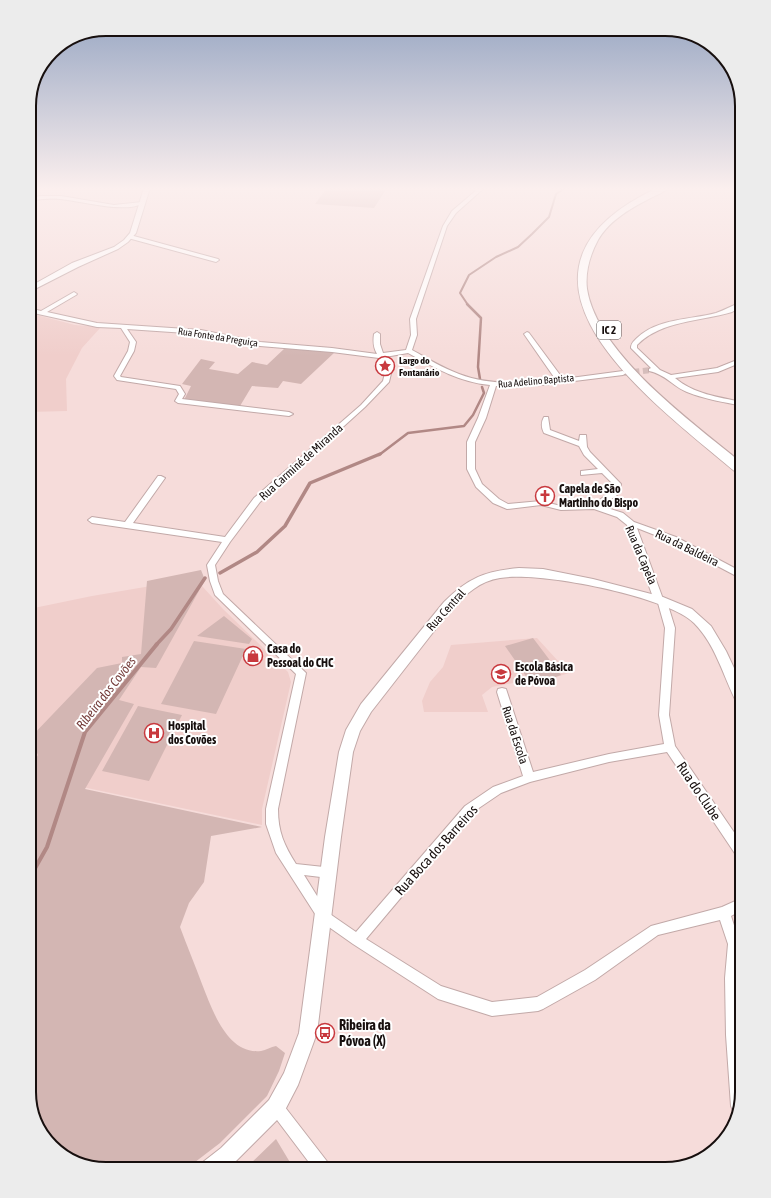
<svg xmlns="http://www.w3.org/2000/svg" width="771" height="1198" font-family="'Asap Condensed',sans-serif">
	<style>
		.built { fill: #f0cecb }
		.green { fill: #d3b6b3 }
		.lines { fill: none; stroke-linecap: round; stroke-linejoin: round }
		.stream-far3 { stroke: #b18885; stroke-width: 2 }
		.stream-far2 { stroke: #b18885; stroke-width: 2.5 }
		.stream-far1 { stroke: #b18885; stroke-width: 3.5 }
		.stream { stroke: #b18885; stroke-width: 4 }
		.street-tunnel { stroke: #d5bdbb; stroke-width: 6; stroke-dasharray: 6 3.5; stroke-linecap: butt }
		.street-casing { stroke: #c2a9a8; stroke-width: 2 }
		.secondary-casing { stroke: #c2a9a8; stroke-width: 2 }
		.highway-casing { stroke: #c2a9a8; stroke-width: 2 }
		.street { fill: #fff; fill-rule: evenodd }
		.secondary { fill: #fff; fill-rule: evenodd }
		.highway { fill: #fff; fill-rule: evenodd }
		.labels { text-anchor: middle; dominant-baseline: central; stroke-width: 4; stroke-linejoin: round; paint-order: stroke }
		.far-street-label { font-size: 10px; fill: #170f0e; stroke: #fff }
		.far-poi-label { font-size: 10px; font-weight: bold; fill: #170f0e; stroke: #fff; text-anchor: start }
		.shield { fill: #fff; stroke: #5d5756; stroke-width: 1 }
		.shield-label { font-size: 11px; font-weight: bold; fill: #170f0e }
		.street-label { font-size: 12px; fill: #170f0e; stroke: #fff }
		.poi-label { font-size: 12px; font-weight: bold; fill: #170f0e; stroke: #fff; text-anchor: start }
		.water-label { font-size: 13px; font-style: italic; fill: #743b39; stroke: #fff }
		.near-street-label { font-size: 14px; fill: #170f0e; stroke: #fff }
		.near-poi-label { font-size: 14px; font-weight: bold; fill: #170f0e; stroke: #fff; text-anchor: start }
		.rim { fill: none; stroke: #170f0e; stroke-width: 2 }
	</style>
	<rect width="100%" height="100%" fill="#f6dcda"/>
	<path class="built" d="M29,313L75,325L101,327L82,348L66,379L67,411L29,412Z
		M204,577L205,581L202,586L223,609L288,672L291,682L262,809V825L73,785L29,887V609L92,596Z
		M537,638L569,673L532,685L529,680L492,687L482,695L488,712H424L422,701L430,682L443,667L451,645Z"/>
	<path class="green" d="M327,188H387L374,208L315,204Z
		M285,348L335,352L301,384L283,381L278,388L252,386L240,406L184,400L191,386L182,384L201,359L215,362L209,369L238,374L252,362L267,365Z
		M201,570L205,580L156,668L141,667L119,700L134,704L85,789L262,827L211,836L204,882L189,903L180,927C187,946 195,965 202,984C212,1009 227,1055 261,1051C266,1050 271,1047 276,1046L285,1053L279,1071L267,1096L220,1143L186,1169H101L63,1156L37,1126L29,1092V770L38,755L30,738L97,668L122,663V657L141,654L147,581Z
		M224,616L252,639L249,644L197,636Z
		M533,638L561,675L532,685L505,646Z
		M194,641L246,649L216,714L161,704Z
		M138,706L182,715L149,781L102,771Z
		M276,1139L294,1169H245Z"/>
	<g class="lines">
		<path class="stream-far3" d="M468,305L460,293L469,275L496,257L518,247L532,234L549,217L556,194L565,188"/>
		<path class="stream-far2" d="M467,304L481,318L478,367L480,379
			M379,455L408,433L464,426L473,415L484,393L482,387"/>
		<path class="stream-far1" d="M220,573L257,552L285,526L310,483L380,454
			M156,645L171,629L205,578"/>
		<path class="stream" d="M29,879L47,847L85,732L157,644"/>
		<path class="street-tunnel" d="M624,373L651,370"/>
		<g class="street-casing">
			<path id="street" d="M110,188H114V189L112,190Z
				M479,188H484L456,213L447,226L416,319L417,335L412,350C428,359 443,368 459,374C490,386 524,383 556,380L524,334L527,332L529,333L563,379L623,371L626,373L623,375L542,385L496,386L486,418L475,442V469L482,484L499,499L508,504L541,501L561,506L593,505L613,490V484L602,473L581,475V471L598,469L584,455L579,446L544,433C541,427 541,422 544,417H548L550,430L579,441L580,435H586L587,447L590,452L621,484L620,493L601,506L623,513L634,522L676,537L742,572V579L670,541L637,528L663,599L667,602L675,628L669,715L675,746L742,844V859L738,858L667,752L609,762L530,782L501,793L473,812L366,939L441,986L492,1002L537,997L585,970L651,926L722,907L742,898V910L731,916L740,944L739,978L742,1092L736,1113L733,1111L731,1106L726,1035L725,978L728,944L720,920L658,935L595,980L543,1009L538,1011L492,1016L438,999L353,944L319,920L276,853L266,824V809L296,674L215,595L210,581L207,565L222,542L92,523L88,520L92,517L125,522L158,476H161L165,478L133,523L225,537L254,498L361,405L383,381L387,365L379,358L332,352L260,346L201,334L127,329L136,342L134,351L120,376L121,377L180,386L185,394L182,399L289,412L293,414L289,416L178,403L175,401L179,394L176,389L117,380L114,376L128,351L130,342L121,328L97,327L29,312V308L41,311L74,292L77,294L76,295L47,312L97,323L201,330L260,342L332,348L377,354C373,347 373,341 374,334L377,332L380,334V344L383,353L406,350L411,335L410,319L443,226L452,211ZM408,353C435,368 459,382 490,385L478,418L467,442V469L476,487L493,503L507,509L541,505L561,510L594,509L617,517L627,525L654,600L658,603L665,628L659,715L664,744L609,754L533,772L507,692L506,689L502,688L498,689L497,692L523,776L493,787L465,806L356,932L327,912L304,875L329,878L333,876L335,872L333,868L296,864C284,845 278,832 278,809L306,673L223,594L218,581L215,565L230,542L260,502L365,407L389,382L393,365L385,357Z
				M40,196H61L114,205L142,202L144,203C124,214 83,201 60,199C50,198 40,199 29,201V199Z
				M130,235L218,259L219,260L216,262L128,238V236Z
				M742,302V306L732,312C699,322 662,320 637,345V348L660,370L671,375L717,368L742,358V362L718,372L675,378C694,394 718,397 742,402V406C724,402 704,399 687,392C672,386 667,375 649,371V369L651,368L631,348C631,343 634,341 637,338C658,318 690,320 716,313C725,310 733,305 742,302Z
				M276,1100L281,1102L329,1164L332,1169H314L271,1112L269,1107L271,1102Z"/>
		</g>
		<g class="secondary-casing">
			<path id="secondary" d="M144,188H150L136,233L128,242L118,249L78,267L29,292V287L72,263L114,247L124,240L130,233Z
				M519,568L543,569L593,579L663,597L692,609L711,626L726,651L742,685V704L737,703C723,676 716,645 694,623C667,596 538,571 500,578C480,581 466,594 452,608L371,712L360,731L353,752L341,837L317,1033L298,1085L283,1114L235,1162L226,1169H200L203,1162L221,1148L269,1100L284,1073L299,1033L325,837L339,752L346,730L361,704L444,602C468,578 485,571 519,568Z"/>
		</g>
		<g class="highway-casing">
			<path id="highway" d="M657,188H668C663,193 654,196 647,200C629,209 608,222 598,240C590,255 585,272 587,289C597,354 693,423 742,463V474L737,473C650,400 476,274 657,188Z"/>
		</g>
		<use href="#street" class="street"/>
		<use href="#secondary" class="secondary"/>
		<use href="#highway" class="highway"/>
	</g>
	<linearGradient id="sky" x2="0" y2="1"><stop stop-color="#92a2c0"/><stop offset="0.53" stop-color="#fbefee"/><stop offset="1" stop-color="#fbefee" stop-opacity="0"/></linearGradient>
	<rect width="771" height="356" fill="url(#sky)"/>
	<defs>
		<g id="sight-ring" transform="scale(1)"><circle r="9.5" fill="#fff" stroke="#c8393e" stroke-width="1.5"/><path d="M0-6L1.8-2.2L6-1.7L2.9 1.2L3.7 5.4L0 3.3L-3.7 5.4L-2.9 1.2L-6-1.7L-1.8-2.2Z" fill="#c8393e"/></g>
		<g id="church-ring" transform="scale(1)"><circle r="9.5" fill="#fff" stroke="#c8393e" stroke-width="1.5"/><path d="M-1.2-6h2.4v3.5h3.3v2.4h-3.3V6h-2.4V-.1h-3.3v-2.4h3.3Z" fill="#c8393e"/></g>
		<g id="shop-ring" transform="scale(1)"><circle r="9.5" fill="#fff" stroke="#c8393e" stroke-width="1.5"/><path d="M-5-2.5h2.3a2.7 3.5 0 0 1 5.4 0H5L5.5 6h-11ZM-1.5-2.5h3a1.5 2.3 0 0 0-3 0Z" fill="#c8393e"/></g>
		<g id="school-ring" transform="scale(1)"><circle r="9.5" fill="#fff" stroke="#c8393e" stroke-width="1.5"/><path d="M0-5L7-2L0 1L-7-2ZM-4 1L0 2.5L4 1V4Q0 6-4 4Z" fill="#c8393e"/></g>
		<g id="hospital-ring" transform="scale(1)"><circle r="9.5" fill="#fff" stroke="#c8393e" stroke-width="1.5"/><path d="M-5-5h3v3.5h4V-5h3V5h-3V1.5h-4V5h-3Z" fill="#c8393e"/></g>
		<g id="bus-ring" transform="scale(1)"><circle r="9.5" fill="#fff" stroke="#c8393e" stroke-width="1.5"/><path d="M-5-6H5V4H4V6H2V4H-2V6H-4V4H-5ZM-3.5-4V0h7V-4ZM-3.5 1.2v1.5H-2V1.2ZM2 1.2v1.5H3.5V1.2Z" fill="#c8393e"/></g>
	</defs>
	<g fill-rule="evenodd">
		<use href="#sight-ring" x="385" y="366"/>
		<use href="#church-ring" x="545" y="496"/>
		<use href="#shop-ring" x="253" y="656"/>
		<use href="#school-ring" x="501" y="674"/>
		<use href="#hospital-ring" x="154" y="733"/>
		<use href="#bus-ring" x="325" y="1033"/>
	</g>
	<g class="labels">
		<g class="far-street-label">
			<text transform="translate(218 337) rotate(9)">Rua Fonte da Preguiça</text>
			<text transform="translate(536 381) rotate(-5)">Rua Adelino Baptista</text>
		</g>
		<g class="far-poi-label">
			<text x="399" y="360">Largo do<tspan x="399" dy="12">Fontanário</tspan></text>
		</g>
		<rect class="shield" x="597" y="321" width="24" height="18" rx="3"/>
		<g class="shield-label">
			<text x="609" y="330">IC 2</text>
		</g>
		<g class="street-label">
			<text transform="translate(301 462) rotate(-42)">Rua Carminé de Miranda</text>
			<text transform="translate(687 548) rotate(26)">Rua da Baldeira</text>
			<text transform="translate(641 555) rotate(67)">Rua da Capela</text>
			<text transform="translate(446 610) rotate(-48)">Rua Central</text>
			<text transform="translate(515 735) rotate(72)">Rua da Escola</text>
		</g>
		<g class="poi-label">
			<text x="559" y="489">Capela de São<tspan x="559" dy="14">Martinho do Bispo</tspan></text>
			<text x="267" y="649">Casa do<tspan x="267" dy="14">Pessoal do CHC</tspan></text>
			<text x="515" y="667">Escola Básica<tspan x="515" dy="14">de Póvoa</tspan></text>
			<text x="168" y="726">Hospital<tspan x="168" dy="14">dos Covões</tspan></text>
		</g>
		<g class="water-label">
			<text transform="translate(106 693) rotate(-52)">Ribeira dos Covões</text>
		</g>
		<g class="near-street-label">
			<text transform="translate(699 791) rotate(56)">Rua do Clube</text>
			<text transform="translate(436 850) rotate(-48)">Rua Boca dos Barreiros</text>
		</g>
		<g class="near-poi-label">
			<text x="339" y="1025">Ribeira da<tspan x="339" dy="16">Póvoa (X)</tspan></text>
		</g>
	</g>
	<path d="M0 0H771V1198H0ZM106 36H665A70 70 0 0 1 735 106V1092A70 70 0 0 1 665 1162H106A70 70 0 0 1 36 1092V106A70 70 0 0 1 106 36Z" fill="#ececec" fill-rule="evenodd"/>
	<path class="rim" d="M106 36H665A70 70 0 0 1 735 106V1092A70 70 0 0 1 665 1162H106A70 70 0 0 1 36 1092V106A70 70 0 0 1 106 36Z"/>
</svg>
